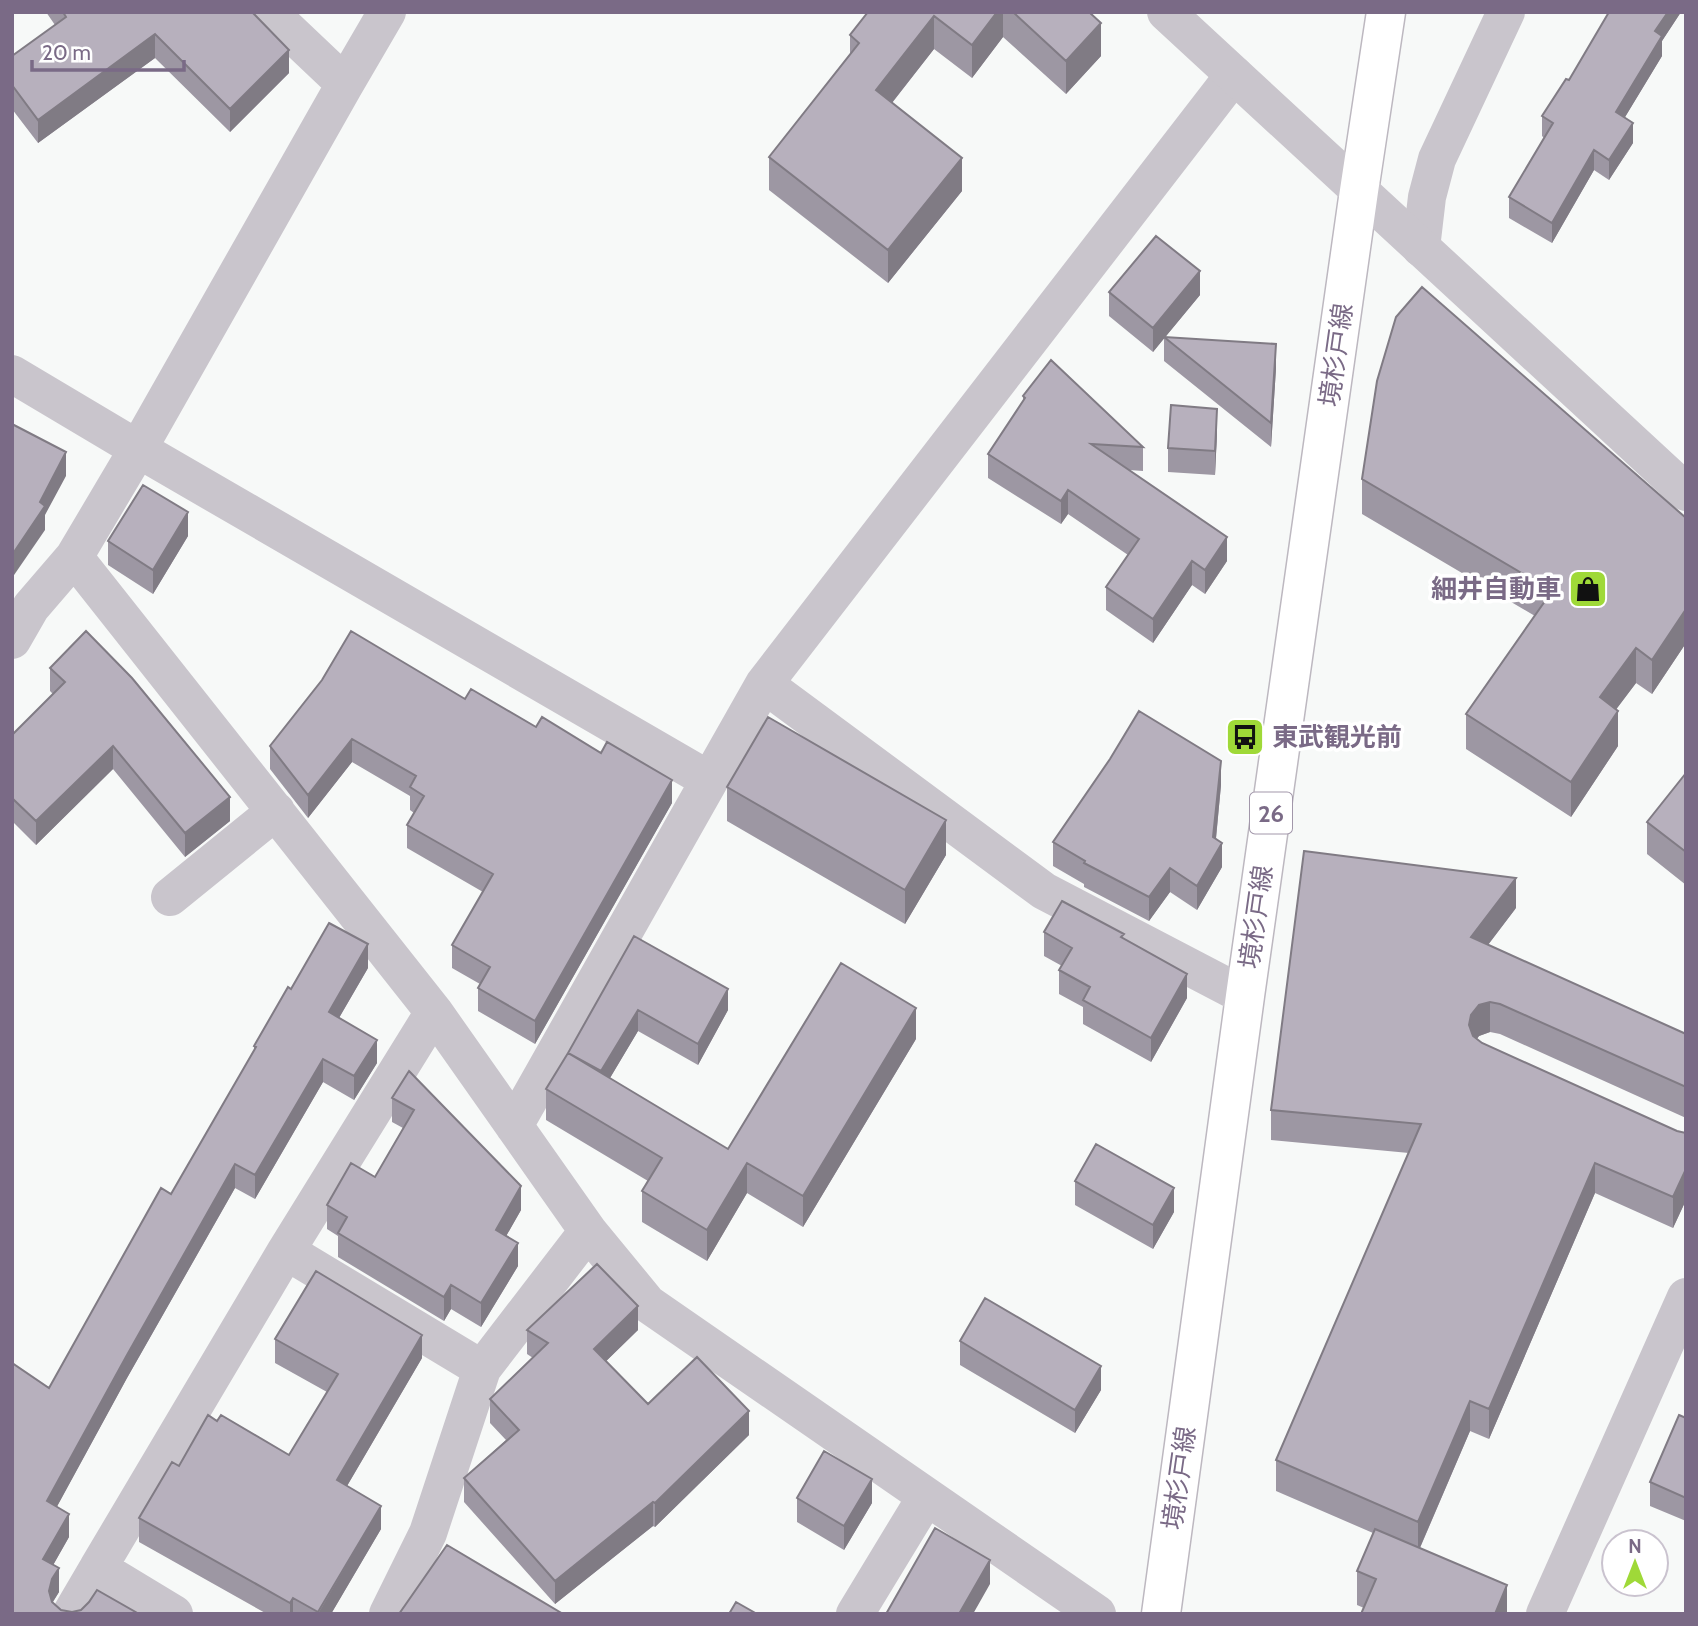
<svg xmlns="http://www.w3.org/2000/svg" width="1698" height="1626" font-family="Cabin,'Noto Sans JP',sans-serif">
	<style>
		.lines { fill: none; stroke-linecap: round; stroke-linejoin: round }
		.primary-casing { stroke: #bdb8c0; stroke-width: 41 }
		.minor { stroke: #c9c5cc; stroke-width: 38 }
		.tertiary { stroke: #c9c5cc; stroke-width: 38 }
		.primary { stroke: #fff; stroke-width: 38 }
		.wall { fill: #9d97a3 }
		.shaded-wall { fill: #807b84 }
		.building { fill: #b7b0bd; stroke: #807b84; stroke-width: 2 }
		.labels { text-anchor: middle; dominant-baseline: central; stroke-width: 7; stroke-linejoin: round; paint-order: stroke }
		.shield { fill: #fff; stroke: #a297aa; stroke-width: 2 }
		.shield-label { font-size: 24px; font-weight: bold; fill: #7a6a86 }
		.street-label { font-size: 26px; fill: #7a6a86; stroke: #fff }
		.poi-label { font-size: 26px; font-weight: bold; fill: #7a6a86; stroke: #fff; text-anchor: end }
	</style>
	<rect width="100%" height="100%" fill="#f7f9f8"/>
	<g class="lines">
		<g class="primary-casing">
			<path id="primary" d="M1161,1614L1245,996L1359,191L1386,12"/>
		</g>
		<path class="minor" d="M345,84L387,12
			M1421,248L1427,197L1437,159L1506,12
			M12,374L138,449L709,780
			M74,557L434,1012L588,1231
			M12,640L31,607L74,557L138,449L345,84L269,12
			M764,684L1044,891L1245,996
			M170,897L276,811
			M434,1012L286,1251L482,1369
			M514,1126L764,684L1234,75
			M98,1568L286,1251
			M71,1614L98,1568L174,1614
			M388,1614L428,1533L482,1369L588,1231L648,1304L1097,1614
			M855,1614L926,1497
			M1545,1614L1686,1297"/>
		<path class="tertiary" d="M1166,12L1686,492"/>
		<use href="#primary" class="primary"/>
	</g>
	<path class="wall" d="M46,12H252L289,73L230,132L155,58L38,143L12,109V56L55,25Z
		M868,12H1089L1101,56L1066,94L1003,37L972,78L934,49L892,103L962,191L888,283L769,190V157L850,54V35Z
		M1609,12H1681L1662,41V56L1625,117L1633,143L1609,180L1594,170L1552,243L1509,218V197L1544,138L1542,136V116L1569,80Z
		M1109,292L1200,295L1165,337L1276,368L1271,447L1164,361V338L1153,352L1109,316Z
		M1023,396L1143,447V471L1129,470L1227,561L1205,594L1192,585L1153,643L1106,610V587L1128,555L1068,514L1061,524L988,478V454L1023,401Z
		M1217,433L1215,475L1168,472V448Z
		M1362,479L1686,518V643L1652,694L1636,683L1616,709L1618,746L1571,817L1466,749V714L1535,616L1362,514Z
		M188,536L153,594L108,565V541Z
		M50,668L230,821L185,857L113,769L36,845L12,821V735L53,694L50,691Z
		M465,699L536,727L672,803L535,1044L478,1011V988L480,984L452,968V945L483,892L407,848V825L414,813L410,810V796L352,762L308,818L270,769V746Z
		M1686,773V885L1647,854V822Z
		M1221,785L1216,839L1222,867L1197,910L1170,892L1149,921L1084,887V884L1053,866V842Z
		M727,787L946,855L905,924L727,821Z
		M1516,908L1488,945L1686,1034V1118L1500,1034L1490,1032L1479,1036L1477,1039L1482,1043L1677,1131L1686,1133V1200L1673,1228L1595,1193L1489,1439L1470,1431L1420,1548L1507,1614L1364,1608L1357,1605V1571L1373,1533L1276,1491V1460L1409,1153L1271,1140V1110Z
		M1044,932L1124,939L1187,998L1151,1062L1083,1024V1007L1059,994V970L1062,966L1044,956Z
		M634,936L728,1010L698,1065L638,1031L610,1078L728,1149L916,1039L803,1227L747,1193L707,1261L642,1222V1191L648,1181L546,1120V1089L569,1053Z
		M368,968L339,1018L377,1063L354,1100L323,1082L255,1199L235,1188L127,1378L57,1506L69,1537L53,1565L59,1592L53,1602L61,1610L72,1612L12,1614L49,1388L171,1194L254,1050V1046L291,989Z
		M409,1071L521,1210L506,1236L518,1266L481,1327L451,1309L444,1321L338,1257V1236L327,1229V1205L375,1177L403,1128L392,1122V1098Z
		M1075,1181L1174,1212L1153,1249L1075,1205Z
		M527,1330H638L606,1361L648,1404L749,1435L655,1527L653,1526L555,1604L464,1502V1478L506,1440L490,1423V1399L533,1358L527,1354Z
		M275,1339L422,1358L347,1486L381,1529L331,1614H267L139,1542V1518L179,1466L217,1421L289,1455L327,1392L275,1363Z
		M960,1341L1101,1390L1075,1433L960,1365Z
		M1686,1418V1521L1650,1506V1482Z
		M797,1498L872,1503L844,1550L797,1522Z"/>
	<path class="shaded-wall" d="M997,12H1003V37L972,78V45Z
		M1668,12H1681L1662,41V56L1616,132V112L1655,31Z
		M934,16V49L876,123V90Z
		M1101,23V56L1066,94V61Z
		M155,34V58L38,143V120Z
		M289,50V73L230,132V109Z
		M1633,123V143L1609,180V160Z
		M1594,150V170L1552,243V223Z
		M962,158V191L888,283V250Z
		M1200,271V295L1153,352V328Z
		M1276,344V368L1271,447V423Z
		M1217,409V433L1215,475V451Z
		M66,452V476L45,515V530L12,578V555Z
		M1068,490V514L1061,524V501Z
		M188,512V536L153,594V570Z
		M1227,537V561L1205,594V570Z
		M1192,561V585L1153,643V619Z
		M1686,609V643L1652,694V660Z
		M1636,648V683L1600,731V697Z
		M1618,711V746L1571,817V782Z
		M352,739V762L308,818V795Z
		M113,746V769L36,845V821Z
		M1221,761V785L1214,858L1222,843V867L1197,910V886L1213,837Z
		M672,780V803L535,1044V1021Z
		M230,797V821L185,857V833Z
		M946,820V855L905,924V890Z
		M1170,868V892L1149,921V897Z
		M1516,878V908L1471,967V937Z
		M368,944V968L329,1035V1012Z
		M1187,974V998L1151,1062V1038Z
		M728,989V1010L698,1065V1044Z
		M1490,1002V1032L1479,1036L1471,1046L1469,1025L1471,1015L1479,1005Z
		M916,1008V1039L803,1227V1196Z
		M638,1010V1031L601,1093V1071Z
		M377,1040V1063L354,1100V1076Z
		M323,1059V1082L255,1199V1175Z
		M747,1163V1193L707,1261V1230Z
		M1595,1163V1193L1489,1439V1409Z
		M235,1164V1188L127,1378L47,1525V1501L127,1355Z
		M1686,1169V1200L1673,1228V1197Z
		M521,1186V1210L496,1254V1230Z
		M1174,1188V1212L1153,1249V1225Z
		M518,1243V1266L481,1327V1303Z
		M451,1285V1309L444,1321V1297Z
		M638,1306V1330L594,1373V1349Z
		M422,1335V1358L337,1503V1480Z
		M1101,1366V1390L1075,1433V1410Z
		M1470,1401V1431L1418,1552V1522Z
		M749,1411V1435L655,1527V1503Z
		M872,1479V1503L844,1550V1526Z
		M653,1502V1526L555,1604V1581Z
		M381,1506V1529L331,1614H318Z
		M69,1514V1537L43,1583V1559Z
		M990,1560V1584L973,1614H959Z
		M59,1568V1592L52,1603L49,1591L52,1579Z
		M1507,1585V1614H1495Z
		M293,1598V1614H290V1603Z"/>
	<path class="building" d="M63,12H252L289,50L230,109L155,34L38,120L12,85V56L66,17Z
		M868,12H997L972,45L934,16L876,90L962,158L888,250L769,157L859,43L850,35Z
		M1013,12H1089L1101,23L1066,61Z
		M1609,12H1668L1655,31L1662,36L1616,112L1633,123L1609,160L1594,150L1552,223L1509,197L1553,123L1542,116L1566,79L1569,80Z
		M1156,236L1200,271L1153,328L1109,292Z
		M1422,287L1686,518V609L1652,660L1636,648L1600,697L1618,711L1571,782L1466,714L1552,591L1362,479L1377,381L1396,317Z
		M1164,337L1276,344L1271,423Z
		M1051,360L1143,447L1091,444L1227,537L1205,570L1192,561L1153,619L1106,587L1139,539L1068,490L1061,501L988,454L1025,398L1023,396Z
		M1171,405L1217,409L1215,451L1168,448Z
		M12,424L66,452L40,502L45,506L12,555Z
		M143,485L188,512L153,570L108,541Z
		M86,631L132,678L230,797L185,833L113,746L36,821L12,798V735L65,682L50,668Z
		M351,631L465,699L471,689L536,727L542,717L601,753L607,742L672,780L535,1021L478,988L490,967L452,945L493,874L407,825L424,796L410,787L416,776L352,739L308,795L270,746L322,680Z
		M1139,711L1221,761L1213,837L1222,843L1197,886L1170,868L1149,897L1084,863L1085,861L1053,842L1110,759Z
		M768,717L946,820L905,890L727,787Z
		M1686,773V852L1647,822Z
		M1304,851L1516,878L1471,937L1686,1034V1087L1500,1004L1490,1002L1479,1005L1471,1015L1469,1025L1473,1036L1482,1043L1677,1131L1686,1133V1169L1673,1197L1595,1163L1489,1409L1470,1401L1418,1522L1276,1460L1421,1124L1271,1110Z
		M1062,901L1124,934L1121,937L1187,974L1151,1038L1083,1000L1090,987L1059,970L1072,948L1044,932Z
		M329,923L368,944L329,1012L377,1040L354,1076L323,1059L255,1175L235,1164L127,1355L47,1501L69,1514L43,1559L59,1568L52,1579L49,1591L52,1602L61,1610L72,1612L81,1610L89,1602L97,1590L139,1614H12V1363L49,1388L161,1188L171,1194L256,1047L254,1046L288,987L291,989Z
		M634,936L728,989L698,1044L638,1010L601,1071L568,1053Z
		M841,963L916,1008L803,1196L747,1163L707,1230L642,1191L662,1158L546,1089L568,1053L728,1149Z
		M409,1071L521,1186L496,1230L518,1243L481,1303L451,1285L444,1297L338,1233L347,1217L327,1205L351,1163L375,1177L414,1110L392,1098Z
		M1096,1144L1174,1188L1153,1225L1075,1181Z
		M597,1264L638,1306L594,1349L648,1404L697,1357L749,1411L655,1503L653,1502L555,1581L464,1478L519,1430L490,1399L548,1343L527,1330Z
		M316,1271L422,1335L337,1480L381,1506L318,1612L293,1598L290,1603L139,1518L172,1462L179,1466L208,1415L217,1421L221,1415L289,1455L338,1374L275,1339Z
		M985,1298L1101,1366L1075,1410L960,1341Z
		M1679,1415L1686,1418V1498L1650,1482Z
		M824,1451L872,1479L844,1526L797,1498Z
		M935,1528L990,1560L959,1614H886Z
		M1375,1529L1507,1585L1495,1614H1361L1376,1579L1357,1571Z
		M447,1545L563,1614H399Z
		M736,1602L757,1614H729Z"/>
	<defs>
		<g id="shop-square" transform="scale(2.0125)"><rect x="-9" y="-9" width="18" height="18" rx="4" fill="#9fd938" stroke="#fff"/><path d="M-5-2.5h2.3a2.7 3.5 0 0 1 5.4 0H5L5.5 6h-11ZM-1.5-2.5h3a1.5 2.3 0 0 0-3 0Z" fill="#111"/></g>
		<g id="bus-square" transform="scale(2.0125)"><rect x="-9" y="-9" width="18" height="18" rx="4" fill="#9fd938" stroke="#fff"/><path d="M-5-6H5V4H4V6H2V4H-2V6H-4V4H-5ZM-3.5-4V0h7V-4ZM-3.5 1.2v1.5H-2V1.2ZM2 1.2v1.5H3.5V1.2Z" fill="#111"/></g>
	</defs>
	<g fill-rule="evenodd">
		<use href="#shop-square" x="1588" y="589"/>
		<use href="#bus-square" x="1245" y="737"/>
	</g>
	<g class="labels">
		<rect class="shield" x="1250" y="792.5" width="42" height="41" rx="5"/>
		<g class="shield-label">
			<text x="1271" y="813">26</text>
		</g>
		<g class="street-label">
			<text transform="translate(1336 355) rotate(-82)">境杉戸線</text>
			<text transform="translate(1256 917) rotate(-82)">境杉戸線</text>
			<text transform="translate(1179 1478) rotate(-82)">境杉戸線</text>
		</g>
		<g class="poi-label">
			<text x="1561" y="589">細井自動車</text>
			<text x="1272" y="737" text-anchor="start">東武観光前</text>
		</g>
	</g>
	<rect width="1698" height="1626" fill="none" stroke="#7a6a86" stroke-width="28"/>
	<g transform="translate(1635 1563)"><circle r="33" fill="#ffffff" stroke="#cac3cf" stroke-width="2"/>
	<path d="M0-5L12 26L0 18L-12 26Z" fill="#9fd938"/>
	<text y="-10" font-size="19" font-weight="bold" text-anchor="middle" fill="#7a6a86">N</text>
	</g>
	<path d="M32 60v10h152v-10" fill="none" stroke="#7a6a86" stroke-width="3.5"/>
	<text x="42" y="60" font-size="21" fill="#7a6a86" stroke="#ffffff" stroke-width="5" paint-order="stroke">20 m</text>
</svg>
